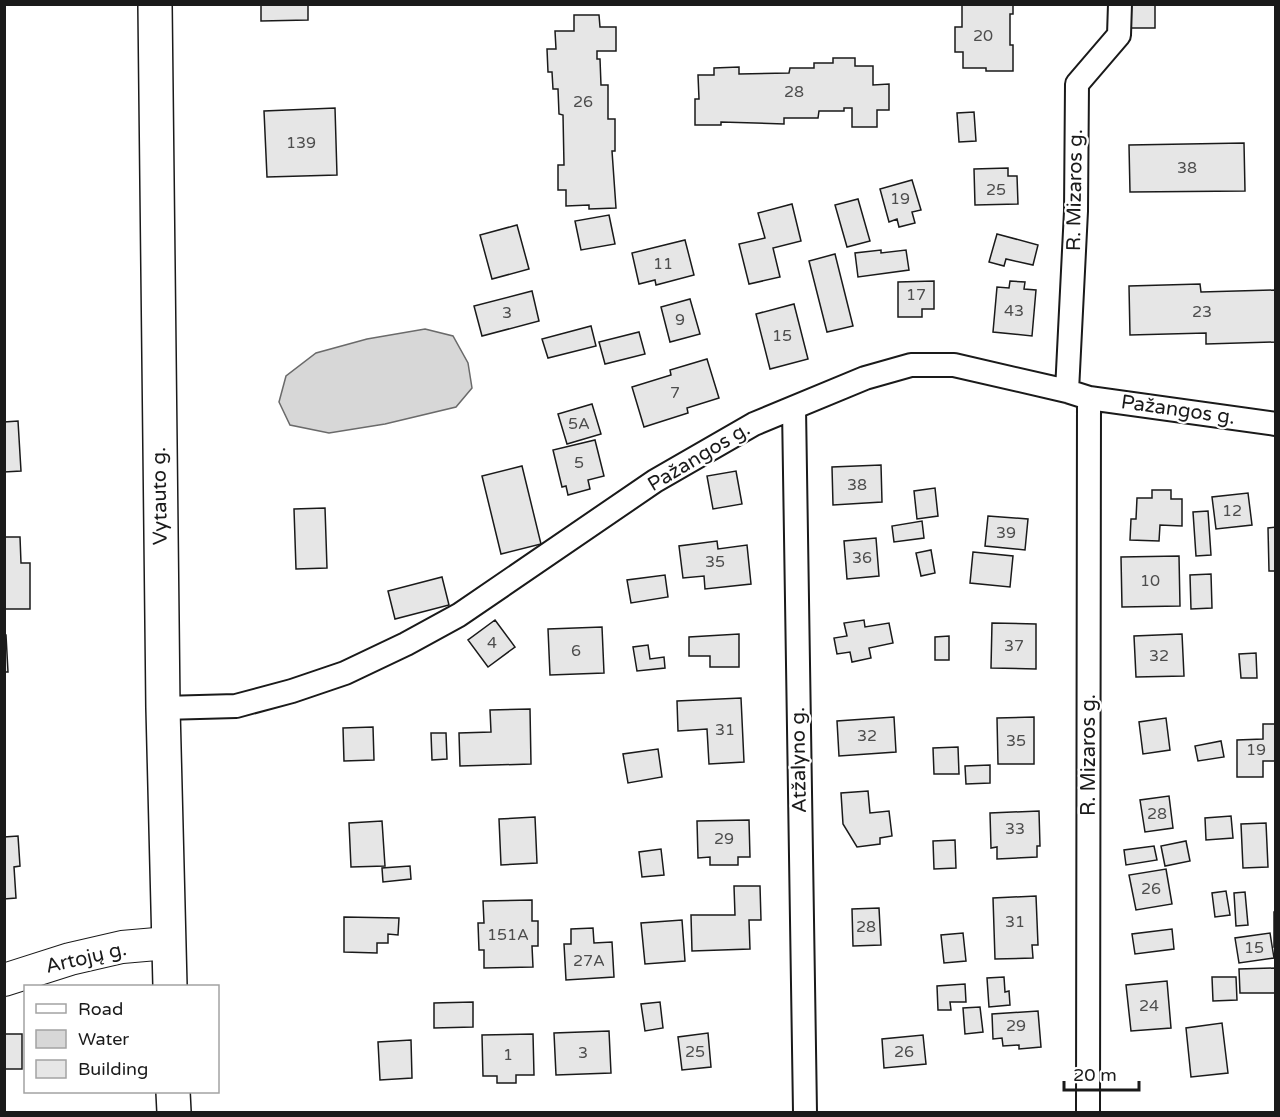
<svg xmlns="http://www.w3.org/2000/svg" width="1280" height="1117" font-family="'Varela Round',sans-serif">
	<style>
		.water { fill: #d7d7d7; stroke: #6a6a6a; stroke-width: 1.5 }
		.building { fill: #e6e6e6; stroke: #1a1a1a; stroke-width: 1.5 }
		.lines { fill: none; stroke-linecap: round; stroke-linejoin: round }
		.street-casing { stroke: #1a1a1a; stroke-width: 26 }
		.secondary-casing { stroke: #1a1a1a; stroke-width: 34 }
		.primary-casing { stroke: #1a1a1a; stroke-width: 36 }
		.street { stroke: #fff; stroke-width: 22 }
		.secondary { stroke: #fff; stroke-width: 32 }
		.primary { stroke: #fff; stroke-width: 33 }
		.labels { text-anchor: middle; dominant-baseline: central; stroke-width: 4.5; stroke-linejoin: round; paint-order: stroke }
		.number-label { font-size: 16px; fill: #4d4d4d }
		.street-label { font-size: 20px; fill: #1a1a1a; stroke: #fff }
	</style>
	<rect width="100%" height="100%" fill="#fff"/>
	<path class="water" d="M425,329L453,336L468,363L472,388L456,407L385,424L329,433L290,425L279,402L286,376L316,353L367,339Z"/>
	<path class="building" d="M261,4H308V20L261,21Z
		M962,4H1013V14H1010V45H1013V71H986V68H963V52H955V27H962Z
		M1131,4H1155V28H1131Z
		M574,15H599L600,27H616V51H597V59H600L601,85H608V119H615V151H612L616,208L589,209V205L566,206V190H558V165H564L563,115L559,114L558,89H553L552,72H548L547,49H556L555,31H574Z
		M833,58H855V66H873V85L889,84V110H877V127H852V108H844V111H819L818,118H784V124L721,122V125H695V99H699L698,75H714V68L739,67V74L789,73L790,68H814V63H833Z
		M335,108L337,175L267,177L264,111Z
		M974,112L976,141L959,142L957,113Z
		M1244,143L1245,191L1130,192L1129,145Z
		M1008,168V176H1017L1018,204L975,205L974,169Z
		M912,180L921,210L912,212L915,223L899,227L897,219L889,222L880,189Z
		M858,199L870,241L847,247L835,205Z
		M792,204L801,241L773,248L780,277L749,284L739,244L765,238L758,213Z
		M609,215L615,244L581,250L575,221Z
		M517,225L529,269L492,279L480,235Z
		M997,234L1038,245L1033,265L1006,259L1004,266L989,262Z
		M685,240L694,275L656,285L655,280L639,284L632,253Z
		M881,250V253L906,250L909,270L858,277L855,253Z
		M835,254L853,326L827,332L809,261Z
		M934,281V309H922V317H898V282Z
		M1010,281L1025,282L1024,289L1036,290L1032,336L993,332L997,287L1009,288Z
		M1200,284L1201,292L1276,290V342L1206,344V333L1130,335L1129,286Z
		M532,291L539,321L482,336L474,306Z
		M690,299L700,334L670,342L661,307Z
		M794,304L808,359L770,369L756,314Z
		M591,326L596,346L548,358L542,339Z
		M639,332L645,354L605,364L599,342Z
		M707,359L719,398L687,408L688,413L644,427L632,387L671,375L670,370Z
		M592,404L601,434L567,444L558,414Z
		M18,421L21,471L4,472V422Z
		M595,440L604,476L588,480L590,489L568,495L566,486L562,487L553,450Z
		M881,465L882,502L833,505L832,467Z
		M522,466L541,544L501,554L482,476Z
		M736,471L742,504L713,509L707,476Z
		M935,488L938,516L917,519L914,491Z
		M1152,490H1171V499H1182V526L1160,525L1159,541L1130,540L1131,519H1136L1137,498H1152Z
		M1248,493L1252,525L1216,529L1212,497Z
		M325,508L327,568L296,569L294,509Z
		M1208,511L1211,555L1196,556L1193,512Z
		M988,516L1028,519L1025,550L985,546Z
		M922,521L924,538L894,542L892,526Z
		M1276,527V571H1269L1268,528Z
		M4,537H20L21,563H30V609H4Z
		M876,538L879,576L847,579L844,541Z
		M717,541L718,549L747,545L751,584L705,589L704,576L683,578L679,546Z
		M931,550L935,573L921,576L916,553Z
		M973,552L1013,556L1010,587L970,583Z
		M1179,556L1180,606L1122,607L1121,557Z
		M1211,574L1212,608L1191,609L1190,575Z
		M665,575L668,597L631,603L627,580Z
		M442,577L449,605L395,619L388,591Z
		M495,620L515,647L488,667L468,640Z
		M864,620L865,627L889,623L893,643L869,648L871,658L852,662L850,652L837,654L834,638L847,636L844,623Z
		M992,623L1036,624V669L991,668Z
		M602,627L604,673L550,675L548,629Z
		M739,634V667H710V656H689V637Z
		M1182,634L1184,676L1136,677L1134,636Z
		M4,635H6L8,672H4Z
		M949,636V660H935V637Z
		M648,645L650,659L664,657L665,668L637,671L633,647Z
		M1256,653L1257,678H1241L1239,654Z
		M741,698L744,762L709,764L707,729L678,731L677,701Z
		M530,709L531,764L460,766L459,733L491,732L490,710Z
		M894,717L896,752L839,756L837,721Z
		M1034,717V764H998L997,718Z
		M1166,718L1170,750L1143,754L1139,722Z
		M1263,724H1276V761H1263V777H1237V740L1263,739Z
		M373,727L374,760L344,761L343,728Z
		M431,733H446L447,759L432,760Z
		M1221,741L1224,757L1198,761L1195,746Z
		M958,747L959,774H934L933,748Z
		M658,749L662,777L628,783L623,754Z
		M990,765V783L966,784L965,766Z
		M868,791L870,813L889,811L892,836L880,838V844L857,847L843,824L841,793Z
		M1169,796L1173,828L1145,832L1140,800Z
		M1039,811L1040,846H1037V857L997,859V847L991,848L990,813Z
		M1231,816L1233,838L1206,840L1205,818Z
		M535,817L537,863L501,865L499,819Z
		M749,820L750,857H738V865H710V857L698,858L697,821Z
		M382,821L385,866L351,867L349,823Z
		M1266,823L1268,867L1243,868L1241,824Z
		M18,836L20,866L14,867L16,898L4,899V837Z
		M955,840L956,868L934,869L933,841Z
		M1186,841L1190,861L1165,866L1161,846Z
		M1154,846L1157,860L1126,865L1124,850Z
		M661,849L664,875L642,877L639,852Z
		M410,866L411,879L383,882L382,868Z
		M1166,869L1172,904L1136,910L1129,875Z
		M734,886H760L761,920H749L750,949L692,951L691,915H735Z
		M1226,891L1230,915L1215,917L1212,893Z
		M1245,892L1248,925L1236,926L1234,893Z
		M1036,896L1038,945H1032L1033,958L995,959L993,898Z
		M532,900V921H538V946H532L533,967L484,968V950H479L478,923H484L483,901Z
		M879,908L881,945L853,946L852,909Z
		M1274,912H1276V947H1274Z
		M344,917L399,918L398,935L388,934V943H377V953L344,952Z
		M682,920L685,961L645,964L641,923Z
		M593,928L594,943L612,942L614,977L566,980L564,944H571V929Z
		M1172,929L1174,949L1135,954L1132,934Z
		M963,933L966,961L944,963L941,935Z
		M1270,933L1274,958L1239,963L1235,938Z
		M1276,968V993H1240L1239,969Z
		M1004,977L1005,992L1009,991L1010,1005L989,1007L987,978Z
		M1212,977H1236L1237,1000L1213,1001Z
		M1167,981L1171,1028L1131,1031L1126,985Z
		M965,984L966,1002H950L951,1010H938L937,986Z
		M473,1002V1027L434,1028V1003Z
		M660,1002L663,1028L645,1031L641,1004Z
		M980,1007L983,1032L965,1034L963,1008Z
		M1038,1011L1041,1047L1019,1049V1045L1003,1046L1002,1038L993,1039L992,1014Z
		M1222,1023L1228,1073L1191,1077L1186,1028Z
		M609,1031L611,1073L556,1075L554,1033Z
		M708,1033L711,1067L682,1070L678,1037Z
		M4,1034H22V1069H4Z
		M533,1034L534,1075H516V1083H497V1076H483L482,1035Z
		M923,1035L926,1064L884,1068L882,1039Z
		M411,1040L412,1078L380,1080L378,1042Z"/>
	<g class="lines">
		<g class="street-casing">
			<path id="street" d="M1067,391L1076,211L1077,84L1119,35L1120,4
				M794,408L805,1112
				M163,708L236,706L292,691L345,673L406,644L459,615L655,481L754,424L865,378L911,365H954L1067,391L1089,398L1276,424
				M1088,1112L1089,398"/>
		</g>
		<g class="secondary-casing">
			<path id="secondary" d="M4,980L70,959L122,947L168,943"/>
		</g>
		<g class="primary-casing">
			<path id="primary" d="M155,4L163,708L170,986
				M173,1092L174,1112"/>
		</g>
		<use href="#street" class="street"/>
		<use href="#secondary" class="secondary"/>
		<use href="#primary" class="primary"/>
	</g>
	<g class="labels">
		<g class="number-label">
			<text x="983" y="36">20</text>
			<text x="794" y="92">28</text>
			<text x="583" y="102">26</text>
			<text x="301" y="143">139</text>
			<text x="1187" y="168">38</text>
			<text x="996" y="190">25</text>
			<text x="900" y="199">19</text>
			<text x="663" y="264">11</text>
			<text x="916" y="295">17</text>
			<text x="1014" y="311">43</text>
			<text x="1202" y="312">23</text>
			<text x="507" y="313">3</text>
			<text x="680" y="320">9</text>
			<text x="782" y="336">15</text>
			<text x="675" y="393">7</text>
			<text x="579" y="424">5A</text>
			<text x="579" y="463">5</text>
			<text x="857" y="485">38</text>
			<text x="1232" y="511">12</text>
			<text x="1006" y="533">39</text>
			<text x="862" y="558">36</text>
			<text x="715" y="562">35</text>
			<text x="1150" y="581">10</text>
			<text x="492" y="643">4</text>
			<text x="1014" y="646">37</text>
			<text x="576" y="651">6</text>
			<text x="1159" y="656">32</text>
			<text x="725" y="730">31</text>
			<text x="867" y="736">32</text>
			<text x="1016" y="741">35</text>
			<text x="1256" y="750">19</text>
			<text x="1157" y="814">28</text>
			<text x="1015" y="829">33</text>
			<text x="724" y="839">29</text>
			<text x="1151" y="889">26</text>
			<text x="1015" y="922">31</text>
			<text x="866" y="927">28</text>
			<text x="508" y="935">151A</text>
			<text x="1254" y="948">15</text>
			<text x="589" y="961">27A</text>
			<text x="1149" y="1006">24</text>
			<text x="1016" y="1026">29</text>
			<text x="695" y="1052">25</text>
			<text x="904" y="1052">26</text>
			<text x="583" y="1053">3</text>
			<text x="508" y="1055">1</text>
		</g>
		<g class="street-label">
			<text transform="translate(1075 190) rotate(-89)">R. Mizaros g.</text>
			<text transform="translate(1178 410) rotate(8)">Pažangos g.</text>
			<text transform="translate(699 457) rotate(-31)">Pažangos g.</text>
			<text transform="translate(160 496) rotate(-91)">Vytauto g.</text>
			<text transform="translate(1089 755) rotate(-90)">R. Mizaros g.</text>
			<text transform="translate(799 760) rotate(-91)">Atžalyno g.</text>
			<text transform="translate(86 958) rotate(-13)">Artojų g.</text>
		</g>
	</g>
	<rect width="1280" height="1117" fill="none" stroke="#1a1a1a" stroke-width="12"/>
	<rect x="24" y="985" width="195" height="108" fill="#ffffff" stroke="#a3a3a3" stroke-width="1.5"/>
	<rect x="36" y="1004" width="30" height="9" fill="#ffffff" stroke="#a3a3a3" stroke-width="1.5"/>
	<text x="78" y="1015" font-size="18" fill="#1a1a1a">Road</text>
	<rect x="36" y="1030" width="30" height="18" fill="#d7d7d7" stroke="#a3a3a3" stroke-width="1.5"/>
	<text x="78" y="1045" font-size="18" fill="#1a1a1a">Water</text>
	<rect x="36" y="1060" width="30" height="18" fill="#e6e6e6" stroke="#a3a3a3" stroke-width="1.5"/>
	<text x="78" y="1075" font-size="18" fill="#1a1a1a">Building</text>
	<path d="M1064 1081v9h75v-9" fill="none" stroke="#1a1a1a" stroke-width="3"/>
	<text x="1073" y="1081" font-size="18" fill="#1a1a1a" stroke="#ffffff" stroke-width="4.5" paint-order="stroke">20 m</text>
</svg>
